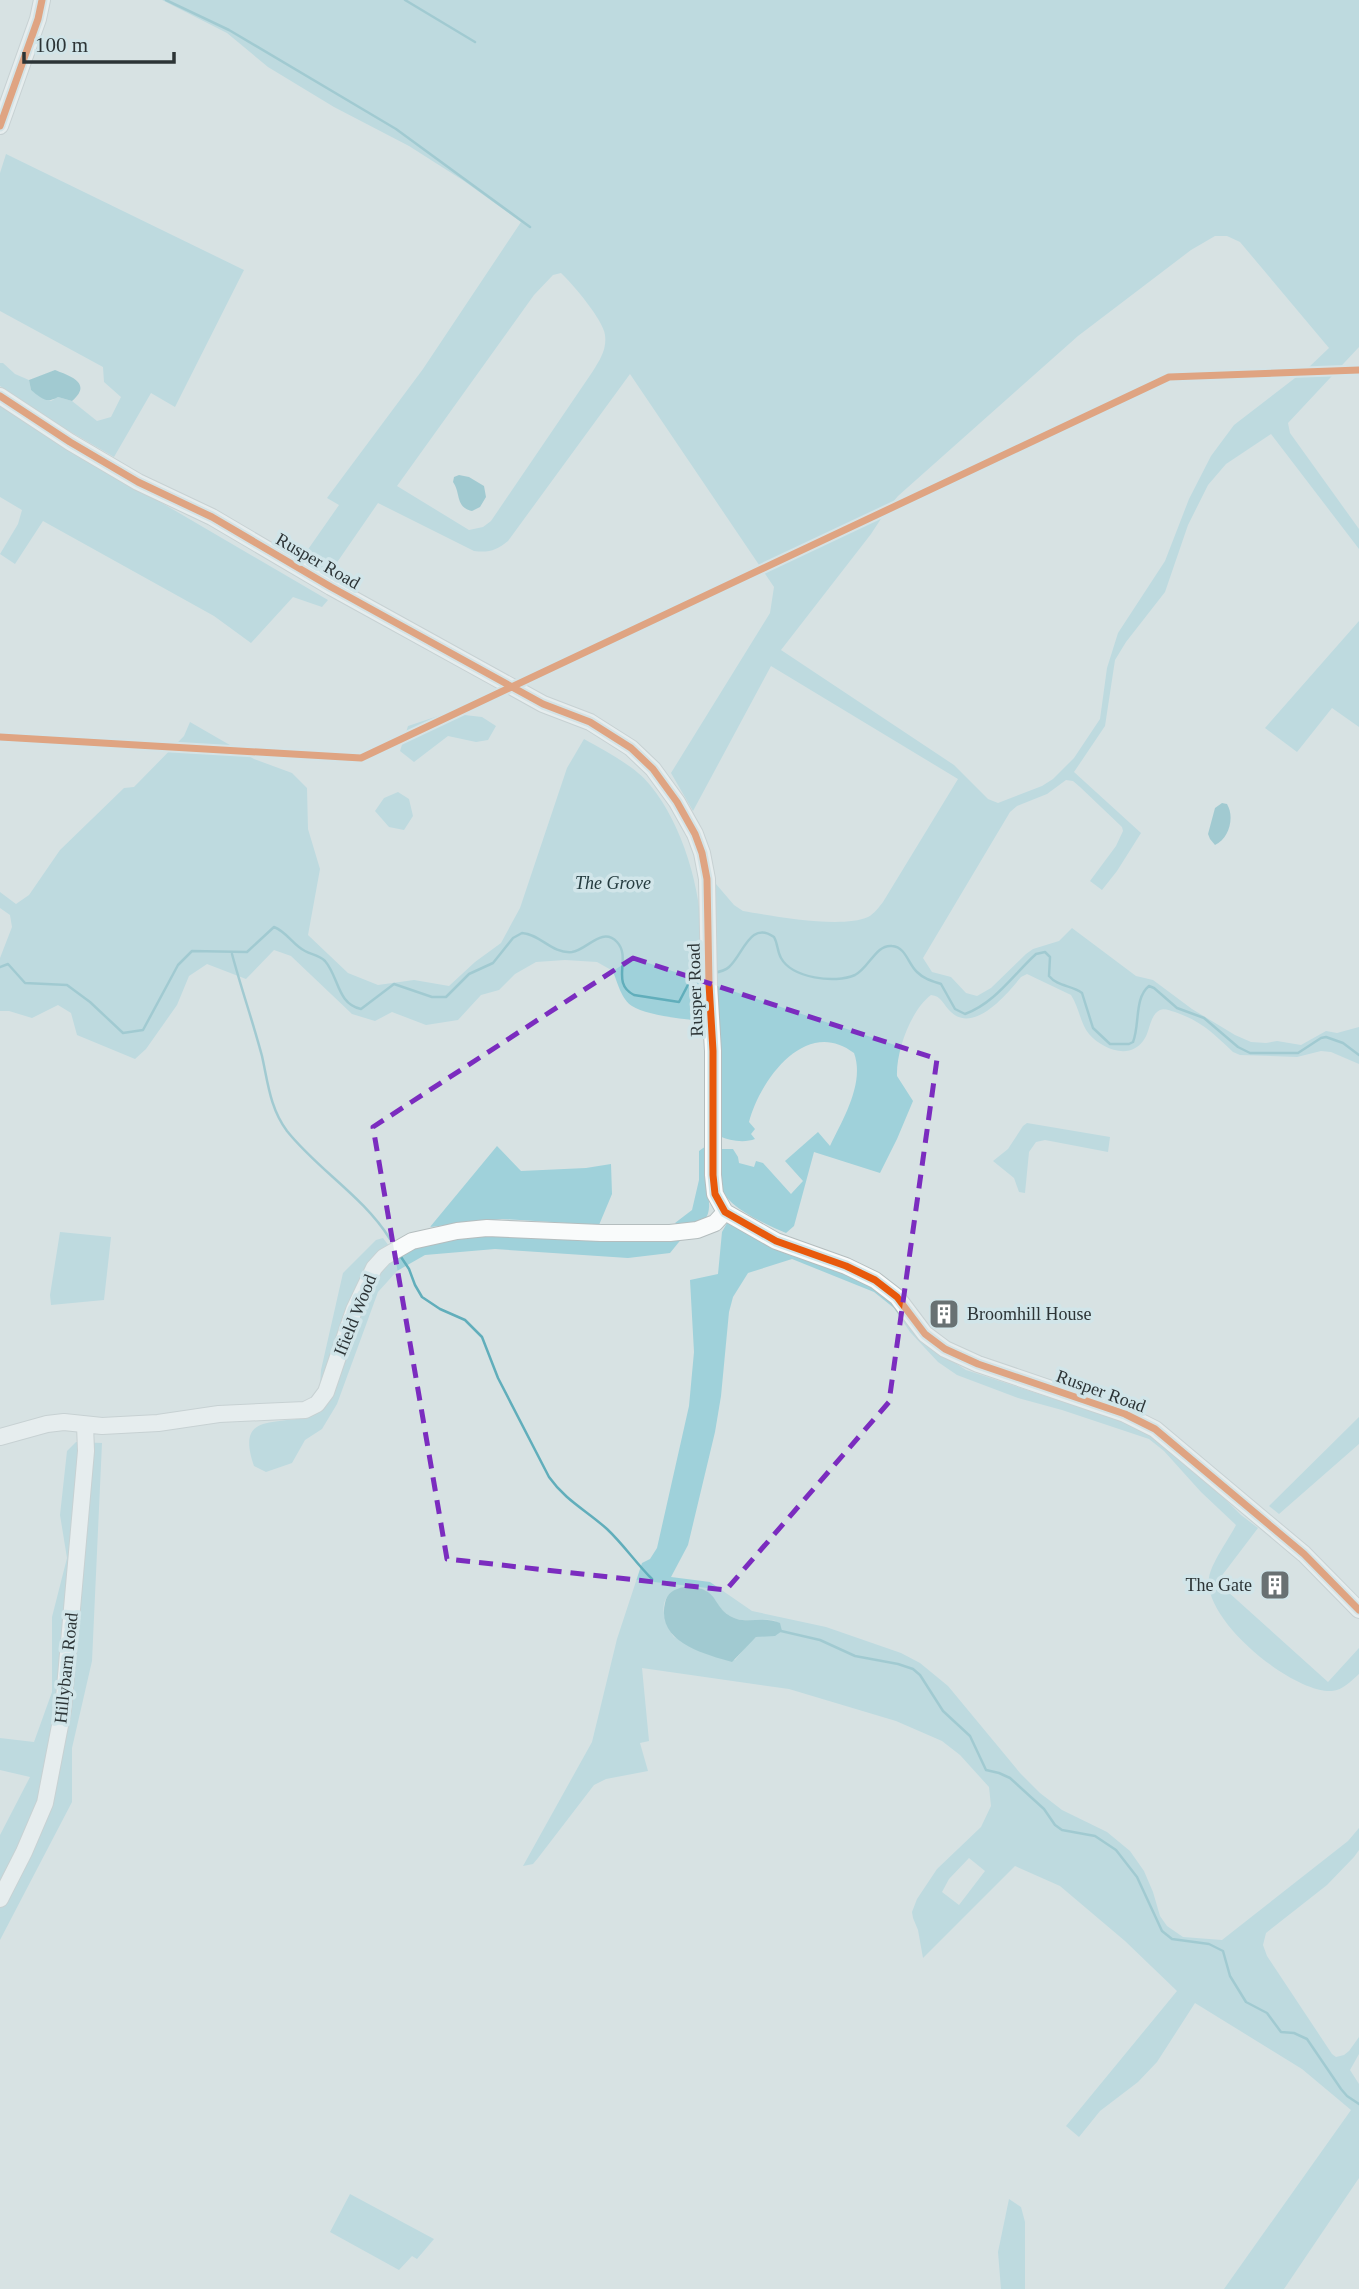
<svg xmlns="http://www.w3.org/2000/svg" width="1359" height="2289" font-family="'Times New Roman',serif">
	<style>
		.green { fill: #9fd1da; fill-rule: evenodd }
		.water { fill: #61aebb }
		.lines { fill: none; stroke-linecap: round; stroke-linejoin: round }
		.stream { stroke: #61aebb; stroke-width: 2.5 }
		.minor-casing { stroke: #b4bdbe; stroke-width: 18 }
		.minor { stroke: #f9fbfb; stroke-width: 16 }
		.cycleway-casing { stroke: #d1e5e9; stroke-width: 11 }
		.cycleway { stroke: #e8590c; stroke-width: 7 }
		.marked { fill: none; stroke: #7b2cbf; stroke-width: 5; stroke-dasharray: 14 9; stroke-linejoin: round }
		.labels { text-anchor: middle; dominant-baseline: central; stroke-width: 7; stroke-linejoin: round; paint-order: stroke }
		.street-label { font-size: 18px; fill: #2c3436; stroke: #d1e5e9 }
		.park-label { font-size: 18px; font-style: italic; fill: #243b3f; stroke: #d1e5e9 }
		.poi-label { font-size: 18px; fill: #2c3436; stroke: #d1e5e9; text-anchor: start }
	</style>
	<rect width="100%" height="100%" fill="#d7e2e3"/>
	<path class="green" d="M162,0H1359V347L1288,423L1290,433L1359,529V549L1271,434L1226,464L1208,485L1188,525L1165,592L1126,642L1115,660L1105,726L1074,772L1141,833L1117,871L1102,890L1090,881L1116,846L1123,831L1122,827L1080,787L1073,781L1066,780L1047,794L1017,806L1010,812L923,958L932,972L951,977L966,993L977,996L991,988L1026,954L1033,949L1059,941L1072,928L1136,976L1153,980L1192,1009L1235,1035L1251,1042L1266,1043L1277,1041L1301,1045L1326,1031L1337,1033L1359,1027V1064L1331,1052L1321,1051L1297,1057L1240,1055L1233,1052C1213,1033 1201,1021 1175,1012C1170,1011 1165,1008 1160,1010C1150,1015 1150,1030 1145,1038C1132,1061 1103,1050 1089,1034C1080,1023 1079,1007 1071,995L1027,974L1021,977C1007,994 974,1034 951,1012C943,1005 942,996 931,995C911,1010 896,1051 897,1076L913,1101L897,1139L880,1173L814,1152L794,1226L786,1233C766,1224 724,1207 719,1183C718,1172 719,1160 719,1149H733L738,1157L739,1163L754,1167L756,1161L763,1163L791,1194L803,1181L785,1161L818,1132L830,1146C843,1119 865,1083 854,1053C806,1016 760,1080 749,1122L755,1129L751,1134L755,1139C745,1143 729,1141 720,1136L717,1104L716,884L734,905L743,911C773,916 841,929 868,917C874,914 879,907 883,902L958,779L771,666L693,811L671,773L770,613L774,587L630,374L508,541C497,550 489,553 474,551L378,503L329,574L302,558L339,505L327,498L423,369L521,222L464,181L409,146L334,107L268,67L227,33ZM1215,236H1227L1240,242L1329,348L1308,368L1234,425L1211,456L1189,499L1165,561L1118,633L1107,668L1100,719L1074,758L1053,779L1042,786L998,803L988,799L954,765L781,650L871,534L888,508L898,496L1078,336L1191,250ZM561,273C572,283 604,321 605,335C607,349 600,360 593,371L491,521L483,527L469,530L397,486L534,295L553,275Z
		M6,154L244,270L175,407L151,393L114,457L38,413L0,386V363H3L15,374L29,380L31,390L51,401L58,397L72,401L97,421L111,417L121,397L104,382L103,367L0,311V173Z
		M0,405L138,489L328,600L322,607L293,597L251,643L214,616L43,521L15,564L0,554L18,524L22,510L0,497Z
		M1359,621V727L1332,708L1297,752L1265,728Z
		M447,713L482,717L496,726L488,740L476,742L448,736L414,762L400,751L408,726Z
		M190,722L254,759L292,773L307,788L308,829L320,869L308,935L348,973L378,985L414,980L449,986L475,962L501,943L520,908L567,768L584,739C605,751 635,766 650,785C683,825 701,889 702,941C703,967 700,995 700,1021C684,1019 645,1015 632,1006C622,1000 617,982 613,971L597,962L565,960L536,962L515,974L499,990L481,995L458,1020L426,1025L392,1012L375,1021L352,1014L291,956L274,950L246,979L207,964L189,976L177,1005L146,1049L135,1059L77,1035L71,1013L58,1005L32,1018L9,1011H0V958L12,927L10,915L0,908V892L16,904L29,895L60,850L124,788L134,787L184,736Z
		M398,792L409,799L413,816L404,830L389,827L375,811L384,798Z
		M1027,1123L1110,1137L1108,1152L1045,1140L1036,1142L1029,1152L1025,1193L1019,1192L1014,1178L993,1161L1008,1149L1023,1126Z
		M497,1146L521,1171L586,1168L611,1164L612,1194L599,1225L502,1219L430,1227Z
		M706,1146C706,1157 705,1169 706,1180C707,1197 714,1208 703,1223L680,1227L675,1223L692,1210L699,1180V1151Z
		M732,1222L876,1286L946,1357L966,1370L1146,1429L1203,1477L1241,1515L1258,1528L1217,1582L1328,1682L1359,1648V1674C1351,1681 1343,1690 1332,1691C1292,1693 1203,1620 1209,1578C1211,1563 1229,1539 1236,1525L1201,1492L1164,1451L1149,1439L1062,1410L1018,1398L957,1375L938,1362L910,1332L894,1308L874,1292L792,1259L748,1273L733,1297L729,1312L721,1396L715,1432L688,1545L671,1577L710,1582L752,1611L826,1627L901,1653L920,1663L948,1686L1020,1773L1040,1793L1062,1810L1107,1832L1130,1851L1144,1871L1153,1892L1160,1916L1167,1926L1183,1937L1222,1940L1348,1841L1359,1828V1850L1354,1857L1327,1885L1266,1933L1263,1945L1267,1956L1332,2054L1336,2057L1344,2055L1349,2051L1359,2037V2054L1350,2070L1359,2084V2178L1284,2289H1224L1351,2110L1302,2069L1195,2003L1157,2062L1138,2082L1100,2111L1079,2137L1066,2126L1177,1991L1125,1941L1060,1886L1015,1866L923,1958L918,1930L913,1918L912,1912L917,1899L937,1869L981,1827L991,1806L989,1787L960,1755L942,1741L896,1721L789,1689L642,1668L649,1741L640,1743L648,1771L606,1779L594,1785L538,1858L533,1864L523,1866L592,1742L617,1639L642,1563L650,1559L657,1548L689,1406L694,1352L690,1280L718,1274L722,1232L727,1223ZM684,1587C719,1586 709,1605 732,1617C746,1624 761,1617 776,1621L764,1635L756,1637L750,1642L735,1660L674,1637C667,1627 658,1607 668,1596C671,1592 679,1589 684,1587ZM969,1858L985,1871L959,1905L942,1892L949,1879Z
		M60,1232L111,1237L104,1300L51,1305L50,1295Z
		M469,1234L683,1237L670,1253L628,1258L495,1249L425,1255L397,1271L378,1292L337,1404L322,1429L305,1440L292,1463L266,1472L254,1466C236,1414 272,1425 307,1417L375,1278L389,1260L410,1249Z
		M383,1238L389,1246L340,1328L320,1385L321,1370L343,1273L376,1240Z
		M1359,1417V1444L1279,1514L1269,1506Z
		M76,1442L102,1443L92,1661L72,1748V1802L0,1940V1835L30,1777L0,1770V1738L34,1742L52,1692V1617L67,1558L60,1515L67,1451Z
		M350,2194L434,2239L417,2259L412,2256L399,2270L330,2232Z
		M1009,2199L1021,2207L1025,2222V2289H1001L998,2252Z"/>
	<path class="water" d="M55,370C70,376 93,383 72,401L58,397C46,404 41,398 31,390L29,380Z
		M459,475L469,477L484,486L486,497L480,507L472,511C455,507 461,493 453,482L454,477Z
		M1222,803L1227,804C1235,817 1229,839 1215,845L1210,839L1208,834L1215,808Z
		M684,1587C723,1586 709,1609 737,1619C751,1623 765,1616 780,1623L782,1631L775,1636L756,1637L732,1662C704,1654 656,1642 665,1603C667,1593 674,1589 684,1587Z"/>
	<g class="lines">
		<path class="stream" d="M166,0L229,30L396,129L530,227
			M405,0L475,42
			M232,954C241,988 253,1022 262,1056C268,1083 270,1108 287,1131C318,1170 363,1196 390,1239
			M0,967L8,964L25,983L67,985L90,1002L123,1033L143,1030L178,965L192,951L247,952L274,927C287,932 293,945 305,951C312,955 319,955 325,961C339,977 337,1004 361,1009L394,984L432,997H446L469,974L493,963L513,938L522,933C540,934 552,954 572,952C587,950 602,926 617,942C632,958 610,983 634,995L679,1002L691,979L703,975
			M713,973C719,972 725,971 729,967C743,955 750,920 774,937C778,944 777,951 781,958C792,978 835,984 855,975C869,968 876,944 892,946C906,947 908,964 917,972C924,979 932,981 941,984L955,1009L965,1014C995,1003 1013,975 1036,954L1045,952L1050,957L1049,976C1058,987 1072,985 1082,993L1093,1028L1110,1044H1129L1133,1042C1140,1025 1134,998 1149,986L1154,988L1177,1008L1204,1018L1238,1047L1250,1053H1298L1321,1038L1326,1037L1343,1043L1359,1055
			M399,1254L409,1269L415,1285L422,1297L440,1309L465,1320L482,1337L498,1378L549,1477C566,1501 586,1510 607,1529C623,1544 636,1563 652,1579
			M781,1631L820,1640L855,1656L898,1664L913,1669L920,1675L943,1711L970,1736L986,1770L999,1773L1010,1778L1044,1809L1055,1825L1062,1830L1095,1836L1116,1850L1137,1877L1162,1931L1172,1939L1209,1944L1223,1951L1230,1976L1246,2002L1267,2013L1281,2032L1294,2033L1307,2039L1341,2089L1347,2096L1359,2104"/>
		<g class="minor-casing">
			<path id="minor" d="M0,126L38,19L42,0
				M0,396L70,442L138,482L212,517L331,587L543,704L590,722L631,748L653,769L677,802L695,834L702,853L707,879L709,984L713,1051V1175L715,1194L725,1212L776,1241L846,1266L875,1280L897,1297L925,1334L945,1349L978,1364L1125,1414L1155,1429L1304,1554L1359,1610
				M0,1437L47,1424L64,1422L102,1426L158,1423L219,1414L305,1410L317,1404L326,1392L354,1310L374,1268L384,1257L412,1241L457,1231L487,1228L601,1233H670L697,1230L715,1223L725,1212
				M0,1899L24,1852L45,1803L63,1710L86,1451L85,1425"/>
		</g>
		<use href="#minor" class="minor"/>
		<g class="cycleway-casing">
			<path id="cycleway" d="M0,126L38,19L42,0
				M0,396L70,442L138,482L212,517L331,587L543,704L590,722L631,748L653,769L677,802L695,834L702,853L707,879L709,984L713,1051V1175L715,1194L725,1212L776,1241L846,1266L875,1280L897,1297L925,1334L945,1349L978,1364L1125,1414L1155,1429L1304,1554L1359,1610
				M0,737L361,758L1169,377L1359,370"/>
		</g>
		<use href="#cycleway" class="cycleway"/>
	</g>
	<path d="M0 0H1359V2289H0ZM633,958L937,1059L889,1402L726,1590L447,1559L373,1127Z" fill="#d7e2e3" fill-opacity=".55" fill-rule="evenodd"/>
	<path class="marked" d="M633,958L937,1059L889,1402L726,1590L447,1559L373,1127Z"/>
	<defs>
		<g id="building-square" transform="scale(1.575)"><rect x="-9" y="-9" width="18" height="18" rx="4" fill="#687173" stroke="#d1e5e9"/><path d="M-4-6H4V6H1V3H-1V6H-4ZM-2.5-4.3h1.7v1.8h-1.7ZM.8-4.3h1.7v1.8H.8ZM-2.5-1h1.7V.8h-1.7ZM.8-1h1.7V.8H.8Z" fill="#fff"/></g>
	</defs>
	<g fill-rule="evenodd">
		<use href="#building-square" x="944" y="1314"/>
		<use href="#building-square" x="1275" y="1585"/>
	</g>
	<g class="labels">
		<g class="street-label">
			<text transform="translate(318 561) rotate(30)">Rusper Road</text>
			<text transform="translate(695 990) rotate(-92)">Rusper Road</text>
			<text transform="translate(355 1315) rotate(-68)">Ifield Wood</text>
			<text transform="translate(1101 1391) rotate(20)">Rusper Road</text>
			<text transform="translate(66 1668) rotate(-84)">Hillybarn Road</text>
		</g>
		<g class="park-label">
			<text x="613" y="883">The Grove</text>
		</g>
		<g class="poi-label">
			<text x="967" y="1314">Broomhill House</text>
			<text x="1252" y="1585" text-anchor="end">The Gate</text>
		</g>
	</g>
	<path d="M24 52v10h150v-10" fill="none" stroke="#2c3436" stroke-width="3.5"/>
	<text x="35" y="52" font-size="21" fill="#2c3436" stroke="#d1e5e9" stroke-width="5" paint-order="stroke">100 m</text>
</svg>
